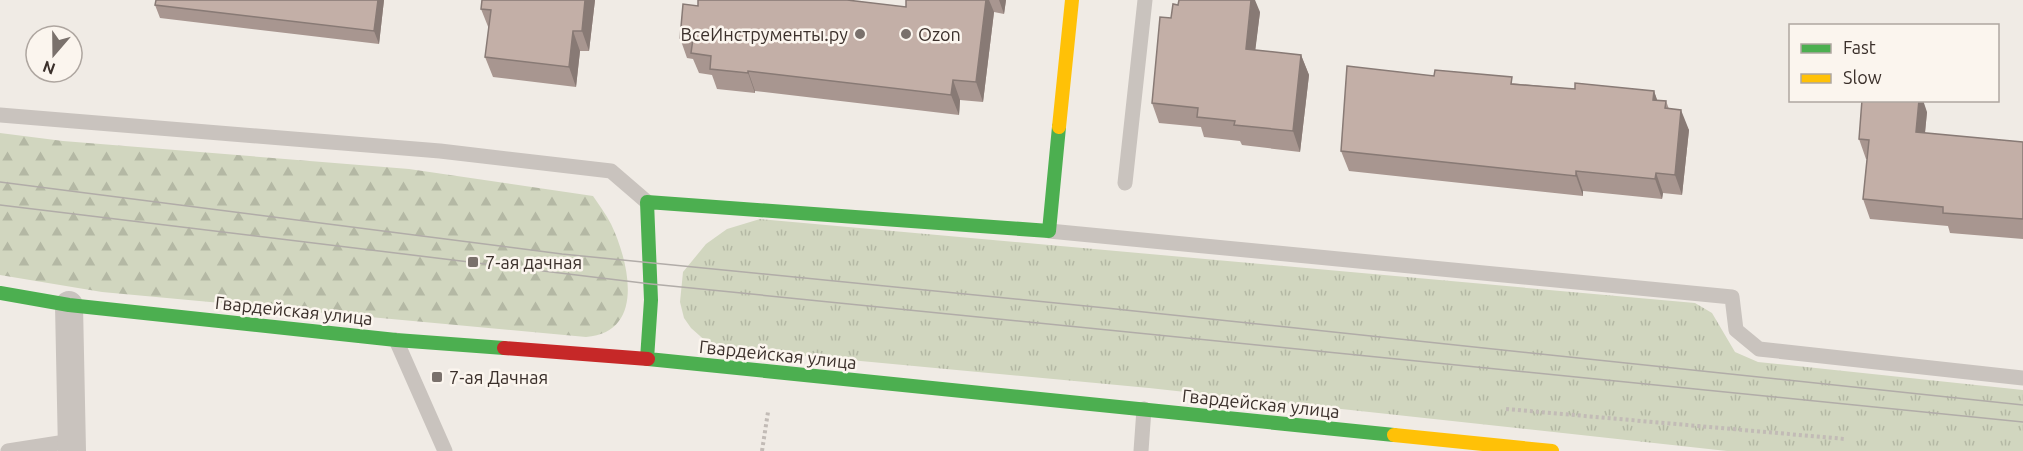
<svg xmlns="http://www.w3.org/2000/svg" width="2023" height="451" font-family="Ubuntu,sans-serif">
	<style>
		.grass { fill: url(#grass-tufts) }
		.forest { fill: url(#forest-firs) }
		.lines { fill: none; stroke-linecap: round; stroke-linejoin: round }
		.path { stroke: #c2bbb6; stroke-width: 4; stroke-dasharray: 3 3; stroke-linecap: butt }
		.lane { stroke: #c9c3be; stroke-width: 15 }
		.street { stroke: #c9c3be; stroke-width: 28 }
		.fast { stroke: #4caf50; stroke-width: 14 }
		.slow { stroke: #ffc107; stroke-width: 14 }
		.jam { stroke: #c62828; stroke-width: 14 }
		.tram { stroke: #b1aca8; stroke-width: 1.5 }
		.wall { fill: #a89690 }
		.shaded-wall { fill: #887a75 }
		.building { fill: #c3afa7; stroke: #887a75; stroke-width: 1.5 }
		.poi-dot { fill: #7a716c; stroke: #fbf5ee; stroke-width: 2 }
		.labels { text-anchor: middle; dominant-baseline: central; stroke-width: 5; stroke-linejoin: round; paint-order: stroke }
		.poi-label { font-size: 18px; fill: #3b302b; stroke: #fbf5ee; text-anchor: start }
		.street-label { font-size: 18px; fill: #3b302b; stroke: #fbf5ee }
	</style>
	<defs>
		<pattern id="grass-tufts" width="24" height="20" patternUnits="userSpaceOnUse" patternTransform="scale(1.5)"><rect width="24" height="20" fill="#d1d6bf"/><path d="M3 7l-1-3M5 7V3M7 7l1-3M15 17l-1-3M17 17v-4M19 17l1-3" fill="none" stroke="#b4b8a4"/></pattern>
		<pattern id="forest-firs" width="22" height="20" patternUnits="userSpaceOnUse" patternTransform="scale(1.5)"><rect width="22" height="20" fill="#d1d6bf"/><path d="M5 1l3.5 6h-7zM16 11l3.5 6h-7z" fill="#b4b8a4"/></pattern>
	</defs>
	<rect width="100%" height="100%" fill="#f0ebe5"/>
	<path class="grass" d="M760,219L1695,303L1712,313L1735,352L1758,362L2023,390V451H1727L1149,388L733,349L709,344L691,328L684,318L680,302L683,272L706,244L727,229Z"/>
	<path class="forest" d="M0,133L63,141L409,169L593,196C599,205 606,214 611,224C629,262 646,332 586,337L102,292L0,275Z"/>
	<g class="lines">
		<path class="path" d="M1506,409L1845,439
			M762,451L768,412"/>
		<path class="lane" d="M0,115L440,151L611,171L647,202
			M1125,183L1145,0
			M1049,231L1732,297L1736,330L1759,349L2023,378
			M396,340L445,451
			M8,451L72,441
			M1141,451L1144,409"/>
		<path class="street" d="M69,305L72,451"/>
		<path class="fast" d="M0,293L69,305L396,340L504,348
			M647,359L651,300L647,202L1049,231L1059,127
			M648,359L1394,435"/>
		<path class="slow" d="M1059,127L1072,0
			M1394,435L1552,451"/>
		<path class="jam" d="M504,348L648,359"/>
		<path class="tram" d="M0,182L562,254L1106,308L2023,405
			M0,205L651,284L2023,422"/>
	</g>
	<path class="wall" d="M384,0L379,44L160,18L155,5Z
		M595,0L589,51H580L576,87L493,77L485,57L489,29L481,9Z
		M906,0H1006L1004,14L994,12L983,102L960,100L959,115L755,91V93L717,89L712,75L699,73L693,59L687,58L680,38L698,6L906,7Z
		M1260,12L1255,50L1301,55L1309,75L1300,152L1242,145L1240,141L1204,137L1201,127L1159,123L1152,103Z
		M1434,76L1575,89L1654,91L1657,100L1666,101L1669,109L1689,130L1682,195L1663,193L1662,199L1583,191V196L1349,171L1341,151Z
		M1927,112L1925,133L2023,142V239L1950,233L1948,226L1870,219L1863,199L1867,159H1866L1859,139Z"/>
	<path class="shaded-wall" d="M378,0H384L379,44L374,31Z
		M585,0H595L589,51L582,31Z
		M986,0H989L994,12L983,102L976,82Z
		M999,0H1006L1004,14Z
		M1251,0H1255L1260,12L1253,69L1246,49Z
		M573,31L580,51L576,87L569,67Z
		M1301,55L1309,75L1300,152L1293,131Z
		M748,71L755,91V93L748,73Z
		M953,80L960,100L959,115L951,95Z
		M1654,91L1661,111L1653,100Z
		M1919,100H1923L1927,112L1923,152L1916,132Z
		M1681,110L1689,130L1682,195L1675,175Z
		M1576,171L1583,191V196L1576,176Z
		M1656,173L1663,193L1662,199L1655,179Z"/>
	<path class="building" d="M156,0H378L374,31L155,5Z
		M482,0H585L582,31H573L569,67L485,57L491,10L481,9Z
		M698,0H847L906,7V0H986L976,82L953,80L951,95L748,71V73L710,69L711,56L691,53L693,39L680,38L683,4L698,6Z
		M1179,0H1251L1246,49L1301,55L1293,131L1234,125L1235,121L1197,117L1198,108L1152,103L1160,17L1171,18L1173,4L1178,5Z
		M1347,66L1434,76L1435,70L1512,77L1511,84L1575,89V83L1654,91L1653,100L1666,101L1665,108L1681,110L1675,175L1656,173L1655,179L1576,171V176L1341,151Z
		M1862,100H1919L1916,132L2023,142V219L1943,213V207L1863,199L1869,140L1859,139Z"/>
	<g class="poi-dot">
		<circle cx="860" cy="34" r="6"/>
		<circle cx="906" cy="34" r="6"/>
		<rect x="467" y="256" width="12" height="12" rx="3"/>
		<rect x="431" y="371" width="12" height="12" rx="3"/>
	</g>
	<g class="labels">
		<g class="poi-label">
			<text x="848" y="34" text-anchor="end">ВсеИнструменты.ру</text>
			<text x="918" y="34">Ozon</text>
			<text x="485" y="262">7-ая дачная</text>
			<text x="449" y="377">7-ая Дачная</text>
		</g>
		<g class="street-label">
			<text transform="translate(294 310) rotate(6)">Гвардейская улица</text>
			<text transform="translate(778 354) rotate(6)">Гвардейская улица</text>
			<text transform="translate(1261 403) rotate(6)">Гвардейская улица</text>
		</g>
	</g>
	<rect x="1789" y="24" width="210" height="78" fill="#fbf5ee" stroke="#aea6a0" stroke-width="1.5"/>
	<rect x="1801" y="44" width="30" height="9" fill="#4caf50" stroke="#aea6a0" stroke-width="1.5"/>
	<text x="1843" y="54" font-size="18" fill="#3b302b">Fast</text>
	<rect x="1801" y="74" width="30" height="9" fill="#ffc107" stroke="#aea6a0" stroke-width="1.5"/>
	<text x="1843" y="84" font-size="18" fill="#3b302b">Slow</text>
	<g transform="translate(54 54) rotate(200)"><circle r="28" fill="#fbf5ee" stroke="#aea6a0" stroke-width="1.5"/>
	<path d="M0-4.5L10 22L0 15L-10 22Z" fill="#7a716c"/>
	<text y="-9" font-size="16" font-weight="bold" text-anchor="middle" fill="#3b302b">N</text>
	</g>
</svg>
